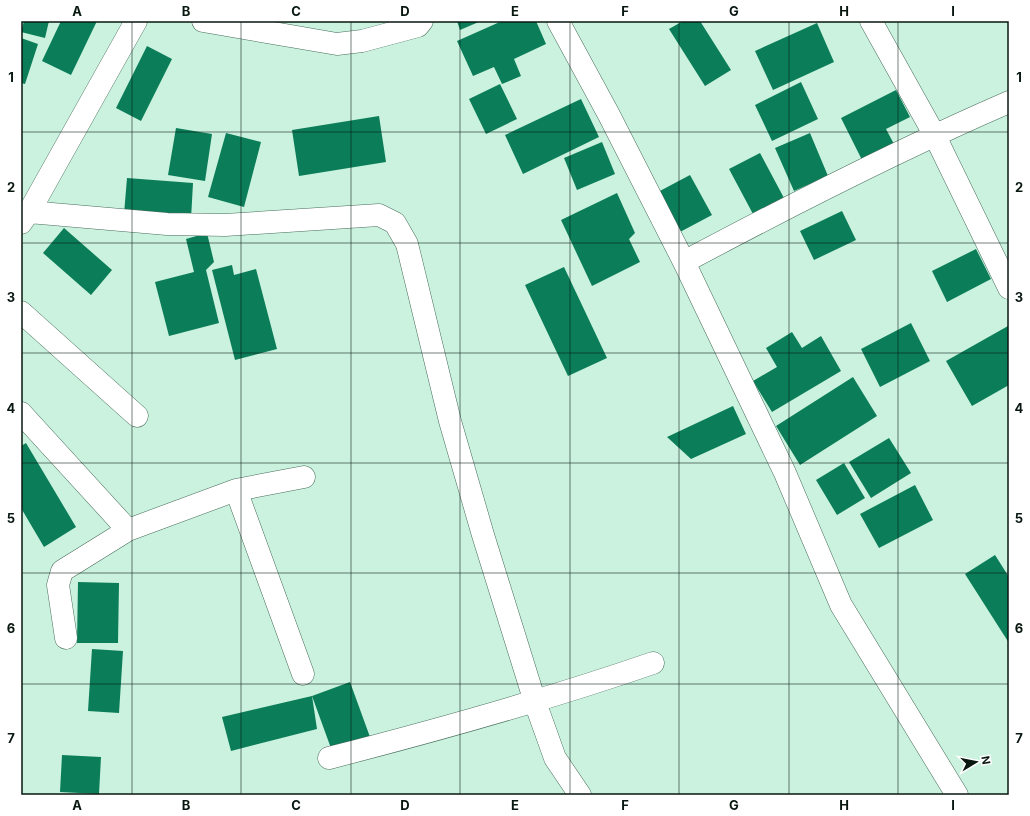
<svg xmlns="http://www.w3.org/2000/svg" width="1030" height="816" font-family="Inter,sans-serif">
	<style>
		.building { fill: #0b7d59 }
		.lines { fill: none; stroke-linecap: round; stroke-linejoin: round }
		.minor-casing { stroke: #496d5c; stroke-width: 23 }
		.minor { stroke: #fff; stroke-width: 22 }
		.grid { fill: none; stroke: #081710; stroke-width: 1; stroke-opacity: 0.55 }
		.neatline { fill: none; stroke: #081710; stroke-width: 1.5 }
		.grid-label { font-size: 13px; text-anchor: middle; font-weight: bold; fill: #081710 }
	</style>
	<rect width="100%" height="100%" fill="#caf2de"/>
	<path class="building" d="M24,21H49L45,38L21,32Z
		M61,21H97L71,75L42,61Z
		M457,21H481L460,30Z
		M502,21H536L546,44L514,59L521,76L502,84L494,67L473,76L457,41Z
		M683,21H700L731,70L705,86L669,29Z
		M817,23L834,62L773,90L755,51Z
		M21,38L38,44L25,84L21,83Z
		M147,46L172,59L141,121L116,108Z
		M801,82L818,119L772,141L755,105Z
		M500,84L517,119L486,134L469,99Z
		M896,90L910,117L886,129L895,146L863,162L841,118Z
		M581,99L599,137L523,174L505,135Z
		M379,116L386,162L299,176L292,130Z
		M176,128L212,134L205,181L168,175Z
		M226,133L261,142L244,207L208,197Z
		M810,133L828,176L794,191L775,148Z
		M602,142L615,174L577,190L564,158Z
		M760,153L784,198L753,214L729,169Z
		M690,175L712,215L680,232L658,192Z
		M127,178L193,183L191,219L124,214Z
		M617,193L635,233L629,239L640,262L592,286L561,220Z
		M842,211L856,240L814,260L800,231Z
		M64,228L112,270L91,295L43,253Z
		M207,233L214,262L206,270L219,323L169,336L155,282L194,272L186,239Z
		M976,249L991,279L947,302L932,271Z
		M232,265L234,275L256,269L277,349L235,360L212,270Z
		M564,267L607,358L568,376L525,285Z
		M911,323L930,361L880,387L861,349Z
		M1008,326L1009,385L972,406L946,361Z
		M792,332L802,348L821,336L841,371L772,412L753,381L777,367L766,348Z
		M853,377L877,416L800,465L776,426Z
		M733,406L746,434L691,459L667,437Z
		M889,438L911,473L871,498L849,462Z
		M26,443L76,527L44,547L21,508V446Z
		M844,463L865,498L837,515L816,480Z
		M915,485L933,520L879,548L860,514Z
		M995,555L1009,577V643L965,574Z
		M78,582L119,583L118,643H77Z
		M92,649L123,651L119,713L88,711Z
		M350,682L370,737L332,751L312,696Z
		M312,696L317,729L231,751L222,717Z
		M62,755L101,757L99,794L60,792Z"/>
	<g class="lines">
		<g class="minor-casing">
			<path id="minor" d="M203,21L337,44L362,41L418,26L422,21
				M558,21L609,115L684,262L785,473L841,605L957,795
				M871,21L934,134L1009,288
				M29,212L167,224L225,225L379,215L395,223L407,244L450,421L483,535L535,702L555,758L580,795
				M21,223L29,212L136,21
				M684,262C791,205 898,150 1009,102
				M21,312L137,416
				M21,413L128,530L236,490L304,477
				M236,490L303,674
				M66,638L58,585L62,571L128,530
				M329,758C438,730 546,700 653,663"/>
		</g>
		<use href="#minor" class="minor"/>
	</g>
	<path class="grid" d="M132,21V795M241,21V795M351,21V795M460,21V795M570,21V795M679,21V795M789,21V795M898,21V795M21,132H1009M21,243H1009M21,353H1009M21,463H1009M21,573H1009M21,684H1009"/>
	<rect width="1030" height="816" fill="none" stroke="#ffffff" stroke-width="44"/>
	<g transform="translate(976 762) rotate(80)" stroke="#ffffff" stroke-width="3" paint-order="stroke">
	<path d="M0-3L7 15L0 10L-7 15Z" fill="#081710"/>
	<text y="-6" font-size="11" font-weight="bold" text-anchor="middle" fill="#081710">N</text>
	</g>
	<rect x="22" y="22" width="986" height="772" class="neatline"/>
	<g class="grid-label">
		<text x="77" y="16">A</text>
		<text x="186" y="16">B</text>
		<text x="296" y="16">C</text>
		<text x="405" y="16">D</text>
		<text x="515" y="16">E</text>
		<text x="625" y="16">F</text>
		<text x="734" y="16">G</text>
		<text x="844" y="16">H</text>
		<text x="953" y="16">I</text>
		<text x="11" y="82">1</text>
		<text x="1019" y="82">1</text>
		<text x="11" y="192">2</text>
		<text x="1019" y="192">2</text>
		<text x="11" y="302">3</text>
		<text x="1019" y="302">3</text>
		<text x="11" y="413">4</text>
		<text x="1019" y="413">4</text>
		<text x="11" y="523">5</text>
		<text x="1019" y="523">5</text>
		<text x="11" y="633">6</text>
		<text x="1019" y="633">6</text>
		<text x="11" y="743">7</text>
		<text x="1019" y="743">7</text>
		<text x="77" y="810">A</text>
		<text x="186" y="810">B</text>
		<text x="296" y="810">C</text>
		<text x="405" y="810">D</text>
		<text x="515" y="810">E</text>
		<text x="625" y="810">F</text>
		<text x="734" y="810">G</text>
		<text x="844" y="810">H</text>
		<text x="953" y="810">I</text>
	</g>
</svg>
